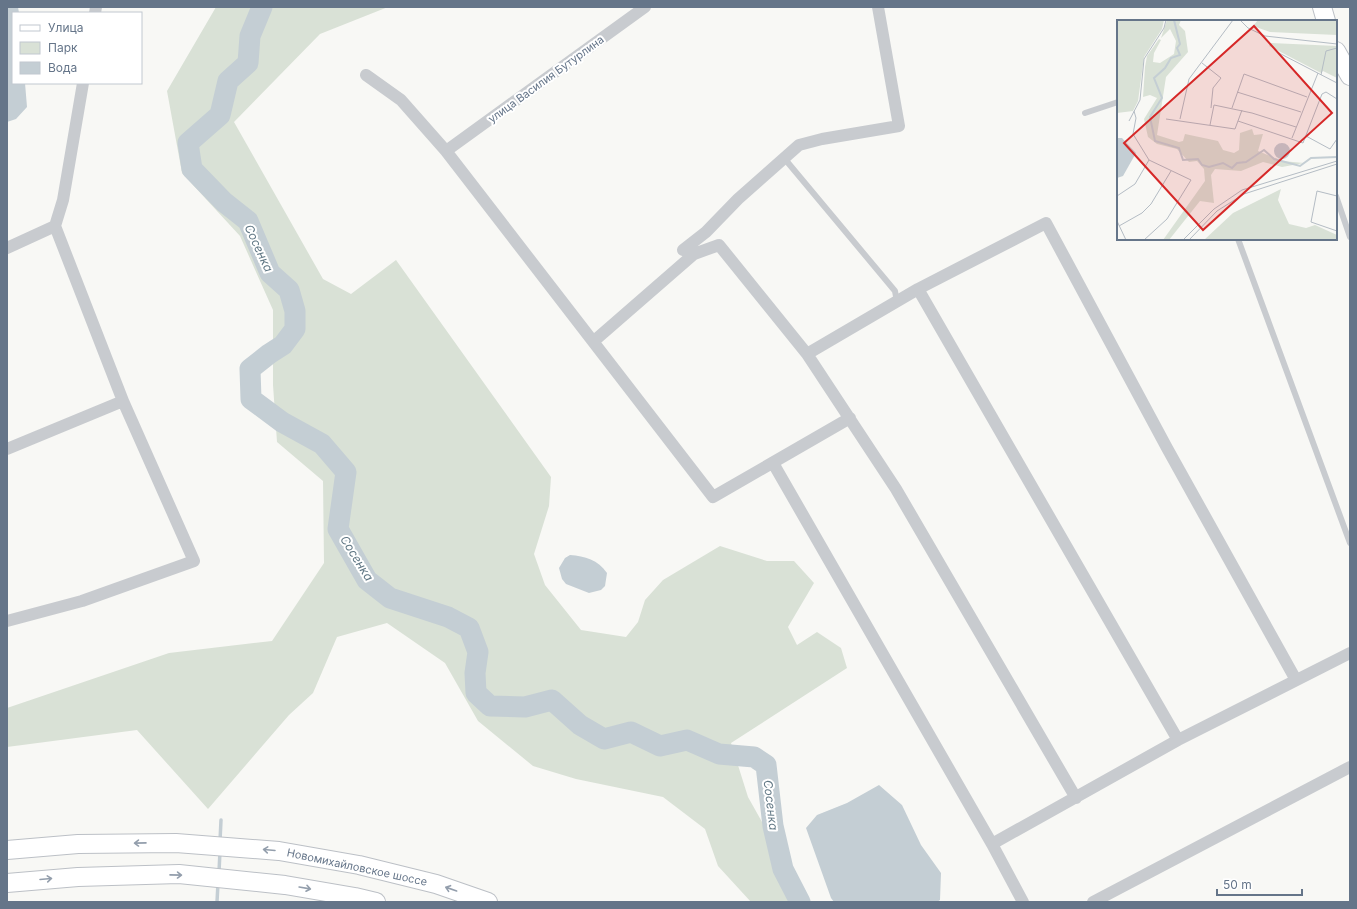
<svg xmlns="http://www.w3.org/2000/svg" width="1357" height="909" font-family="Inter,sans-serif">
	<style>
		.green { fill: #d9e1d6 }
		.water { fill: #c4ced4 }
		.lines { fill: none; stroke-linecap: round; stroke-linejoin: round }
		.stream { stroke: #c4ced4; stroke-width: 3.5 }
		.river { stroke: #c4ced4; stroke-width: 21 }
		.secondary-casing { stroke: #bcc0c6; stroke-width: 20 }
		.lane { stroke: #c8cbcf; stroke-width: 6 }
		.street { stroke: #c8cbcf; stroke-width: 12 }
		.secondary { stroke: #fff; stroke-width: 18 }
		.oneway { stroke: #939eac }
		.labels { text-anchor: middle; dominant-baseline: central; stroke-width: 4; stroke-linejoin: round; paint-order: stroke }
		.street-label { font-size: 11px; fill: #657589; stroke: #fff }
		.water-label { font-size: 12px; font-style: italic; fill: #607784; stroke: #fff }
		.inset-river { fill: none; stroke: #c4ced4; stroke-width: 2 }
		.inset-road { fill: none; stroke: #b4bcc4; stroke-width: 1 }
		.view { fill: #d62828; fill-opacity: 0.15; stroke: #d62828; stroke-width: 2 }
		.inset-edge { fill: none; stroke: #657589; stroke-width: 2 }
	</style>
	<rect width="100%" height="100%" fill="#f8f8f5"/>
	<path class="green" d="M216,7H388L320,34L234,122L323,279L351,294L396,260L551,477L549,506L534,554L545,585L581,630L626,637L638,622L645,600L663,580L720,546L767,561H794L814,583L788,627L797,645L817,632L841,648L847,668L731,743L748,797L807,902H751L718,866L705,829L663,797L576,779L533,766L478,721L445,663L387,623L337,637L313,693L289,715L208,809L137,730L7,747V708L169,653L272,641L324,563L323,481L277,442L273,385V310L240,236L182,173L167,91Z"/>
	<path class="water" d="M7,7H18L19,13H13V83H25L27,107L16,119L7,122Z
		M570,555C585,556 598,560 607,573L605,586L601,590L589,593L566,584L562,579L559,568L565,558Z
		M879,785L902,805L921,845L941,873L940,900L937,902H834L831,898L806,828L817,815L847,803Z"/>
	<g class="lines">
		<path class="stream" d="M220,841L221,820
			M219,872L220,851
			M217,902L218,883"/>
		<path class="river" d="M262,7L250,36L248,63L228,81L220,115L188,143L192,169L224,202L248,221L270,273L289,290L295,311V329L283,345L269,354L250,369L251,399L282,422L322,444L346,472L338,529L367,580L390,598L448,617L469,628L478,652L475,673L476,693L490,706L525,707L552,700L580,725L604,739L631,732L660,746L687,740L719,754L754,757L766,765L773,826L783,869L800,902"/>
		<g class="secondary-casing">
			<path id="secondary" d="M1322,7L1326,21
				M1336,51L1350,76
				M7,850L78,844L176,843L279,851L359,865L436,884L488,902
				M7,883L78,877L179,874L285,885L355,897L376,902"/>
		</g>
		<path class="lane" d="M1085,113L1118,102
			M784,158L895,291L897,302
			M1336,196L1350,237
			M1238,239L1350,543"/>
		<path class="street" d="M95,13L96,7
			M366,75L401,100L446,151L713,497L850,418
			M446,151L645,7
			M7,248L55,226
			M683,250L706,232L738,199L799,145L822,139L899,126L878,7
			M918,289L1178,740
			M594,341L694,254L719,245L807,354L896,489L1076,798
			M807,354L918,289L1046,223L1167,448L1296,680
			M7,449L123,401
			M773,463L992,844L1023,902
			M7,621L82,601L194,561L123,401L55,226L63,200L83,83
			M992,844L1178,740L1350,653
			M1093,902L1350,767"/>
		<use href="#secondary" class="secondary"/>
	</g>
	<defs><path id="oneway-shaft" d="M-6 0H5M1.5-3L5.5 0L1.5 3" fill="none" stroke-width="1.6" stroke-linecap="round" stroke-linejoin="round"/></defs>
	<g class="oneway">
		<use href="#oneway-shaft" transform="translate(140 843) rotate(179)"/>
		<use href="#oneway-shaft" transform="translate(269 850) rotate(-175)"/>
		<use href="#oneway-shaft" transform="translate(176 875) rotate(1)"/>
		<use href="#oneway-shaft" transform="translate(46 879) rotate(-5)"/>
		<use href="#oneway-shaft" transform="translate(305 888) rotate(10)"/>
		<use href="#oneway-shaft" transform="translate(451 889) rotate(-161)"/>
	</g>
	<g class="labels">
		<g class="street-label">
			<text transform="translate(546 79) rotate(-36)">улица Василия Бутурлина</text>
			<text transform="translate(357 867) rotate(12)">Новомихайловское шоссе</text>
		</g>
		<g class="water-label">
			<text transform="translate(259 248) rotate(65)">Сосенка</text>
			<text transform="translate(357 558) rotate(58)">Сосенка</text>
			<text transform="translate(771 805) rotate(83)">Сосенка</text>
		</g>
	</g>
	<g transform="translate(1117 20)">
		<rect width="220" height="220" fill="#f8f8f5"/>
		<path d="M0,0H47L45,9L27,37L21,81L16,91L0,93ZM50,0H64L62,5L68,11L71,32L49,57L40,115L62,122L66,121L68,114L101,121L106,130L117,133L122,130L123,113L135,109L137,115L146,114L141,131L165,141L187,143L165,147L146,142L124,151L98,149L94,155L97,183L83,181L52,220H46L88,161L87,149L80,141L72,142L60,129L40,124L31,117L27,99L40,78L33,75L26,77L28,47L30,36L42,19L44,20L37,33L36,42L43,43L57,34L59,21L53,9L44,18ZM141,0H220V15L153,12L136,6ZM154,23L220,26V58L206,51L204,53L152,26ZM164,169L161,180L172,204L189,208L198,205L220,215V220H87L116,193Z" fill="#d9e1d6"/>
		<path d="M0,118H5L19,133L6,156L0,158ZM157 131a8 8 0 1 1 16 0a8 8 0 1 1-16 0Z" fill="#c4ced4"/>
		<path class="inset-river" d="M57,0L63,24L60,28L63,35L54,38L48,48L37,58L45,78L33,97L38,121L62,128L66,140L81,139L85,145L92,147L106,143L115,148L120,143L129,142L147,130L157,139L183,146L194,138L220,137"/>
		<path class="inset-road" d="M123,0L131,8L148,16L220,24M162,33L220,63M85,43L104,58L96,68L94,88M204,55L209,31L220,28M120,72L184,92M115,88L127,54L190,77M17,91L19,98L16,114L32,140L74,160L50,199L27,220M49,99L118,109L125,90M63,99L72,59L116,0M12,101L23,80L27,39L47,8L49,0M121,101L186,123L205,74L209,72L220,79M93,105L97,85L135,93L179,107M189,116L213,129L220,119M175,118L201,53M0,176L18,164L32,140M220,176L200,171L194,202L220,211M0,201L9,220M2,206L25,193L34,184L54,151M66,220L97,189L125,170L220,141M72,220L100,191L127,174L220,144"/>
		<path class="view" d="M137,6L215,93L86,210L7,123Z"/>
		<rect width="220" height="220" class="inset-edge"/>
	</g>
	<rect width="1357" height="909" fill="none" stroke="#657589" stroke-width="16"/>
	<rect x="12" y="12" width="130" height="72" fill="#ffffff" stroke="#c1c8d0"/>
	<rect x="20" y="25" width="20" height="6" fill="#ffffff" stroke="#c1c8d0"/>
	<text x="48" y="32" font-size="12" fill="#657589">Улица</text>
	<rect x="20" y="42" width="20" height="12" fill="#d9e1d6" stroke="#c1c8d0"/>
	<text x="48" y="52" font-size="12" fill="#657589">Парк</text>
	<rect x="20" y="62" width="20" height="12" fill="#c4ced4" stroke="#c1c8d0"/>
	<text x="48" y="72" font-size="12" fill="#657589">Вода</text>
	<path d="M1217 889v6h85v-6" fill="none" stroke="#657589" stroke-width="2"/>
	<text x="1223" y="889" font-size="12" fill="#657589" stroke="#ffffff" stroke-width="3" paint-order="stroke">50 m</text>
</svg>
